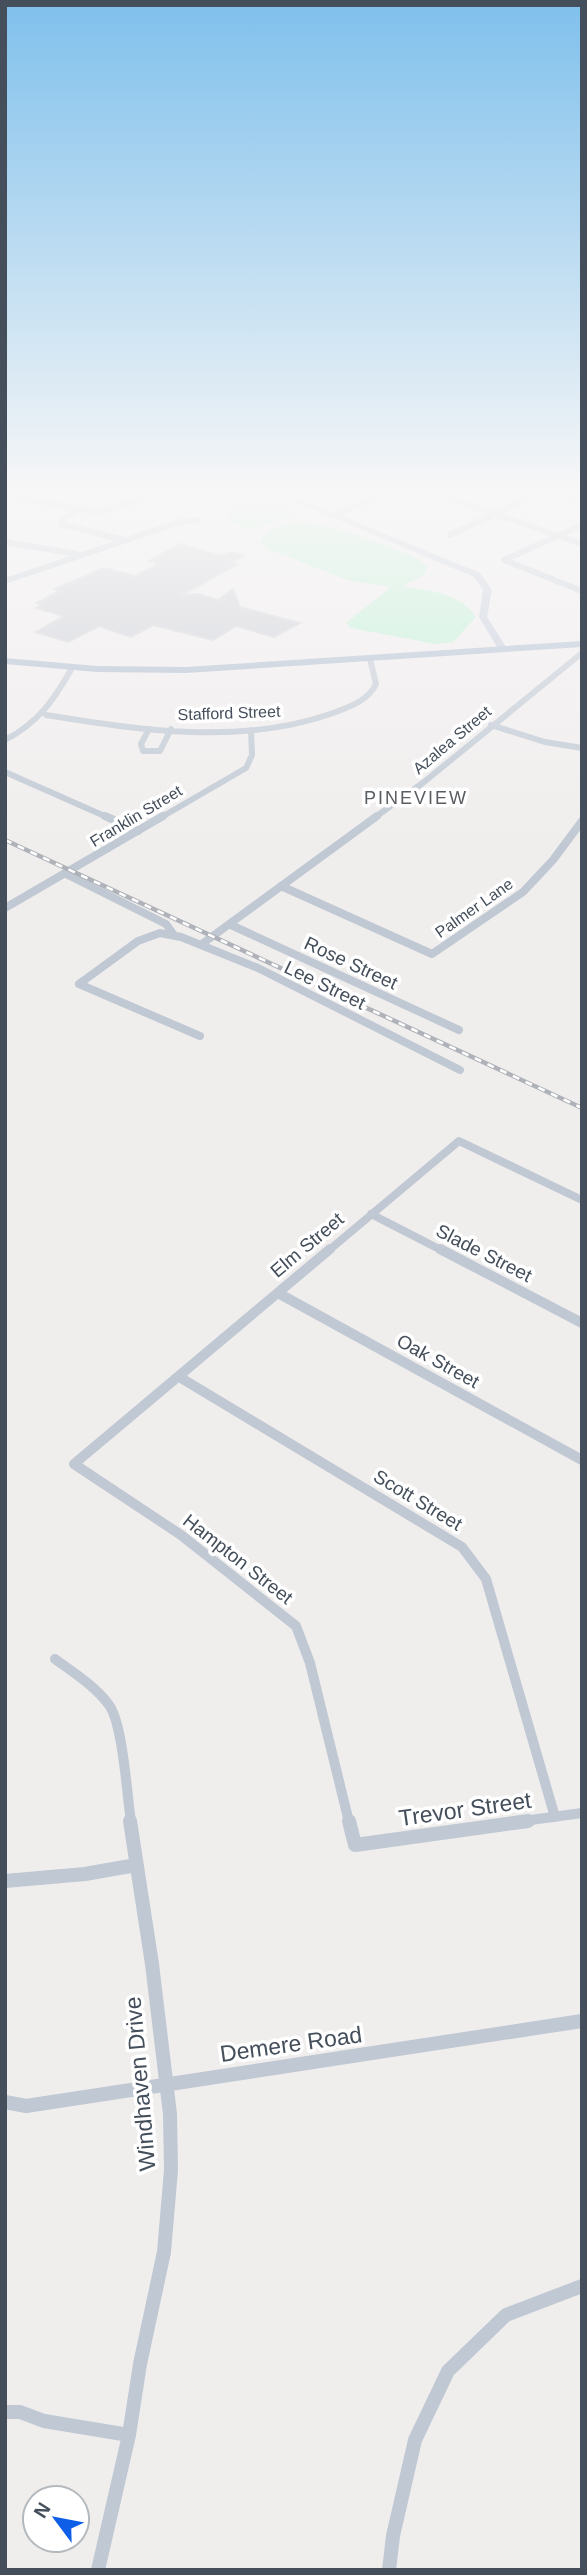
<svg xmlns="http://www.w3.org/2000/svg" width="587" height="2575" font-family="Helvetica,sans-serif">
	<style>
		.green { fill: #b8f1d2 }
		.building { fill: #c8cbd3; stroke: #d0d2d9; stroke-width: 2 }
		.lines { fill: none; stroke-linecap: round; stroke-linejoin: round }
		.street-far3 { stroke: #bfc8d3; stroke-width: 6 }
		.street-far2 { stroke: #bfc8d3; stroke-width: 8 }
		.street-far1 { stroke: #bfc8d3; stroke-width: 10 }
		.street { stroke: #bfc8d3; stroke-width: 14 }
		.secondary { fill: #bec8d8; fill-rule: evenodd }
		.primary { fill: #abbace; fill-rule: evenodd }
		.rail-casing { stroke: #afb2b8; stroke-width: 4.5 }
		.rail { stroke: #fff; stroke-width: 2.5; stroke-dasharray: 7; stroke-linecap: butt }
		.labels { text-anchor: middle; dominant-baseline: central; stroke-width: 7; stroke-linejoin: round; paint-order: stroke }
		.far-street-label { font-size: 16px; fill: #444f5b; stroke: #fff }
		.far-neighbourhood-label { font-size: 18px; letter-spacing: 2px; fill: #595d62; stroke: #fff }
		.street-label { font-size: 19px; fill: #444f5b; stroke: #fff }
		.near-street-label { font-size: 23px; fill: #444f5b; stroke: #fff }
	</style>
	<rect width="100%" height="100%" fill="#f0eded"/>
	<path class="green" d="M252,494L296,513L248,531L229,520C224,503 238,500 252,494Z
		M295,523C339,523 380,544 421,560L427,568L424,575L402,586C428,591 460,592 476,617L453,642L436,644L351,628L346,623L391,587L348,580L268,549L260,542C267,528 281,526 295,523Z"/>
	<path class="building" d="M180,544L220,556L232,552L244,556L232,562L238,564L180,596L198,594L218,600L233,589L240,607L300,623L274,637L236,626L213,640L153,625L131,637L99,626L68,642L36,632L64,616L36,608L42,605L37,603L60,591L55,589L101,569H109L135,576L159,564L149,561Z"/>
	<g class="lines">
		<path class="street-far3" d="M47,489L50,505
			M423,489L582,544
			M545,489L582,502
			M5,496L101,512L172,489
			M77,510L61,521V524L124,540
			M334,515L396,489
			M582,525L504,560L582,591
			M450,535L549,489
			M5,542L77,554
			M5,581L180,522L197,520
			M46,715C140,730 241,746 333,713C349,707 368,701 376,684L370,659
			M491,725L545,742L582,748
			M149,729L141,744L143,751H160L171,729
			M5,740C38,723 54,700 72,668
			M5,772L109,818
			M160,818L246,768L252,755L251,730
			M374,818L424,782L582,653"/>
		<path class="street-far2" d="M105,816L138,831
			M66,874L166,924L174,935
			M281,886L432,954L523,892L553,860L582,821
			M5,908L163,816
			M231,925L459,1030
			M202,944L377,816
			M79,984L138,941L160,933L181,937L258,968L460,1070
			M79,984L200,1036
			M371,1214L443,1251
			M328,1251L459,1141L582,1200"/>
		<path class="street-far1" d="M330,1249L74,1464L181,1535L296,1626L310,1663L349,1822
			M440,1249L582,1323
			M278,1293L582,1460
			M181,1378L462,1547L486,1579L555,1817
			M55,1659C74,1673 95,1686 109,1705C123,1724 127,1796 131,1822
			M516,1822L582,1813"/>
		<path class="street" d="M349,1821L355,1845L528,1821
			M5,1881L85,1874L136,1865
			M5,2102L26,2106L582,2021
			M5,2412H20L44,2421L129,2435
			M98,2570L129,2435L140,2364L164,2252L171,2170L170,2114L152,1964L130,1821
			M389,2570L393,2536L415,2440L448,2371L506,2315L582,2286"/>
		<path class="secondary" d="M265,489H276L480,573L492,590L487,617L508,650L500,652L479,617L483,590L474,577Z"/>
		<path class="primary" d="M582,641V647L186,673L97,672L5,664V658L97,666L186,667Z"/>
		<g class="rail-casing">
			<path id="rail" d="M5,840L582,1108"/>
		</g>
		<use href="#rail" class="rail"/>
	</g>
	<linearGradient id="sky" x2="0" y2="1"><stop stop-color="#7fc0ec"/><stop offset="0.58" stop-color="#f8f7f7"/><stop offset="1" stop-color="#f8f7f7" stop-opacity="0"/></linearGradient>
	<rect width="587" height="850" fill="url(#sky)"/>
	<g class="labels">
		<g class="far-street-label">
			<text transform="translate(229 713) rotate(-2)">Stafford Street</text>
			<text transform="translate(452 740) rotate(-40)">Azalea Street</text>
			<text transform="translate(136 816) rotate(-31)">Franklin Street</text>
			<text transform="translate(474 908) rotate(-35)">Palmer Lane</text>
		</g>
		<g class="far-neighbourhood-label">
			<text x="416" y="798">PINEVIEW</text>
		</g>
		<g class="street-label">
			<text transform="translate(351 963) rotate(25)">Rose Street</text>
			<text transform="translate(325 985) rotate(26)">Lee Street</text>
			<text transform="translate(307 1245) rotate(-40)">Elm Street</text>
			<text transform="translate(484 1253) rotate(27)">Slade Street</text>
			<text transform="translate(438 1361) rotate(29)">Oak Street</text>
			<text transform="translate(418 1500) rotate(31)">Scott Street</text>
			<text transform="translate(238 1559) rotate(38)">Hampton Street</text>
		</g>
		<g class="near-street-label">
			<text transform="translate(465 1809) rotate(-8)">Trevor Street</text>
			<text transform="translate(291 2044) rotate(-8)">Demere Road</text>
			<text transform="translate(140 2084) rotate(-95)">Windhaven Drive</text>
		</g>
	</g>
	<rect width="587" height="2575" fill="none" stroke="#444f5b" stroke-width="14"/>
	<g transform="translate(56 2519) rotate(302)"><circle r="33" fill="#ffffff" stroke="#b4b9bd" stroke-width="2"/>
	<path d="M0-5L12 26L0 18L-12 26Z" fill="#0f5ee8"/>
	<text y="-10" font-size="19" font-weight="bold" text-anchor="middle" fill="#444f5b">N</text>
	</g>
</svg>
